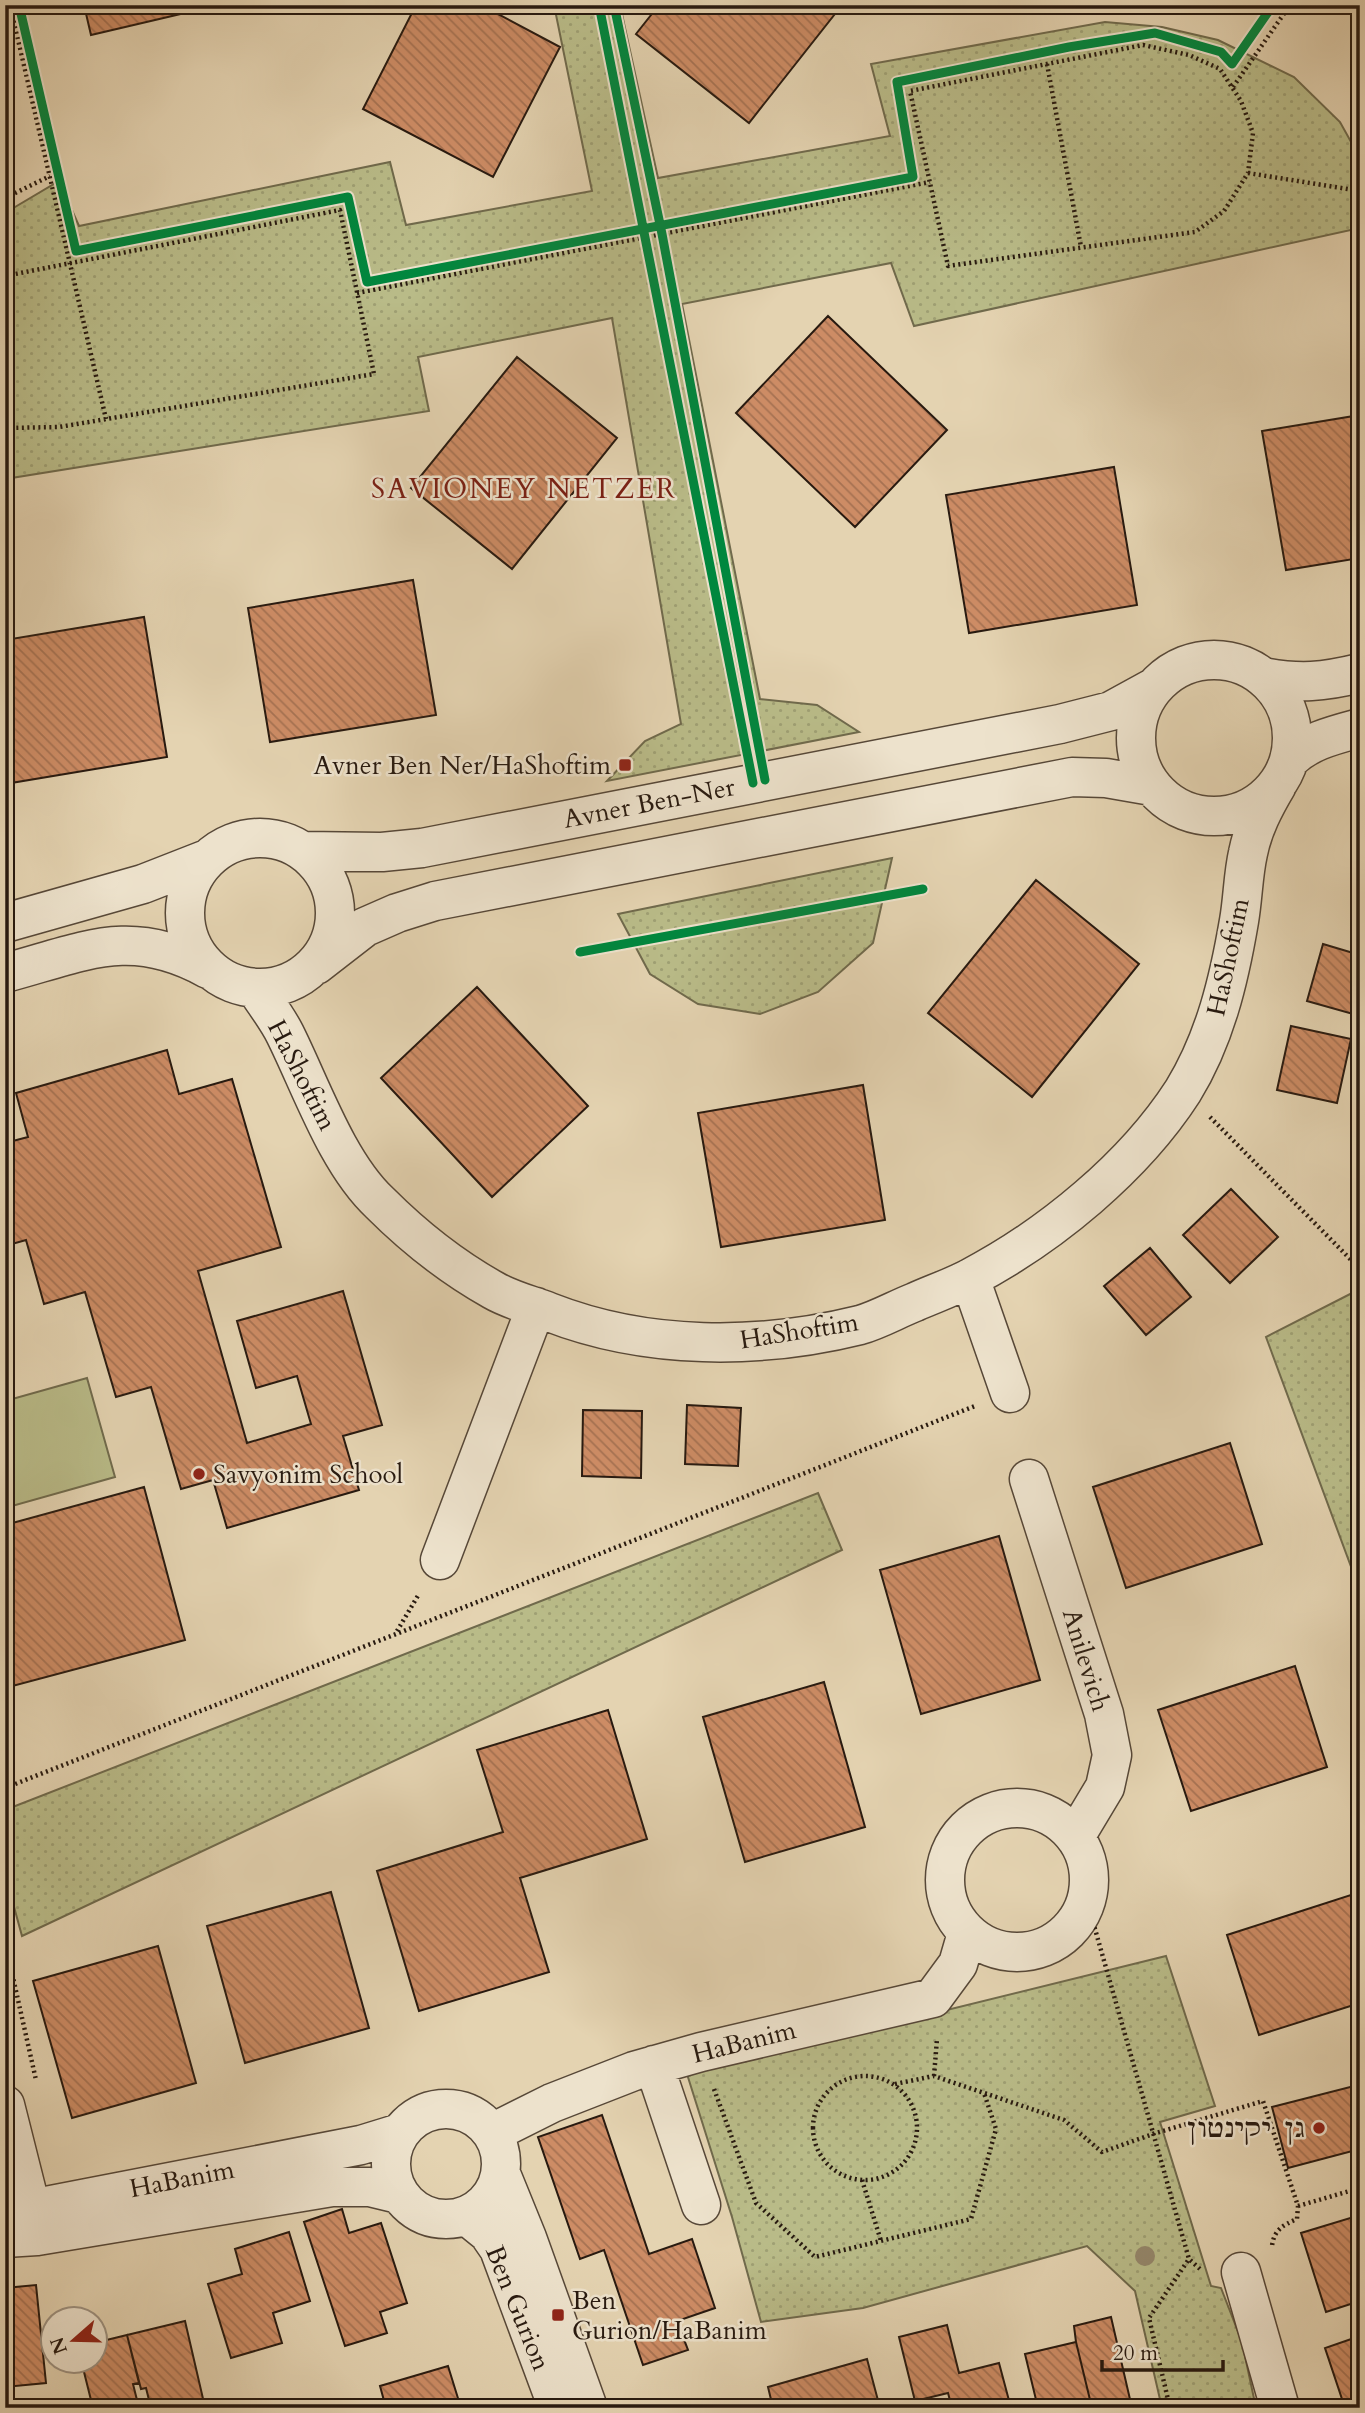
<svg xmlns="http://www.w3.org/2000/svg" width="1365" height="2413" font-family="Cardo,'Frank Ruhl Libre',serif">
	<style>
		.grass { fill: url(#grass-dots); stroke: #706a4c; stroke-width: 2 }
		.pitch { fill: #b9bb88; stroke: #706a4c; stroke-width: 2 }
		.building { fill: url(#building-back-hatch); stroke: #281a10; stroke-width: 2 }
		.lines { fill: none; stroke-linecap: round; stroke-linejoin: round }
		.minor-casing { stroke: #574838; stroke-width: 41 }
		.path { stroke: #281a10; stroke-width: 4.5; stroke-dasharray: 2 3.5; stroke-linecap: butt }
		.minor { stroke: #ede2cc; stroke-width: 38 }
		.cycleway-casing { stroke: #ede2cc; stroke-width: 13 }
		.cycleway { stroke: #00873e; stroke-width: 9 }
		.tree { fill: #95886c }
		.poi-dot { fill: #8f2418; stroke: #ede2cc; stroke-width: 2.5 }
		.labels { text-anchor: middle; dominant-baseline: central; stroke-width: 5; stroke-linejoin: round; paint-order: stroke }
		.poi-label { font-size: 26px; fill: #281a10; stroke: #ede2cc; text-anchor: end }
		.street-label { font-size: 26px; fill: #281a10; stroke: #ede2cc }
		.neighbourhood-label { font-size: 28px; letter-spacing: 2px; fill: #7a1f14; stroke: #ede2cc }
	</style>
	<defs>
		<pattern id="grass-dots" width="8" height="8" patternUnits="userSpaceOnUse" patternTransform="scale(1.75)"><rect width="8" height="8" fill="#b9bb88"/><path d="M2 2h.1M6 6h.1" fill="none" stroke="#9fa074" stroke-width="1.8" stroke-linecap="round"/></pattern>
		<pattern id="building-back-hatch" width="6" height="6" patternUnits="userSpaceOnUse" patternTransform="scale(1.75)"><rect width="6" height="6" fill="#cd8c65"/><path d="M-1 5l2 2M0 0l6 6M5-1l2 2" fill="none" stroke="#a67252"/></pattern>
	</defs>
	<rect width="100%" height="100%" fill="#e4d3b1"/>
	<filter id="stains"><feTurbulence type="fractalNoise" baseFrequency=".00286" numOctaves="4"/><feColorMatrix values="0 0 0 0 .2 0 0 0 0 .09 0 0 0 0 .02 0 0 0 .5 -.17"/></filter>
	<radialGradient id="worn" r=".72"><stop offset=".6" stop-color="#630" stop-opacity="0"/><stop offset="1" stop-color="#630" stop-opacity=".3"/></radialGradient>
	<path class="grass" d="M554,5H620L658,178L890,136L871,64L1105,22L1162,27L1218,40L1294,77L1340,122L1360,158V228L914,326L891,263L682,304L760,699L817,705L859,732L607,781L645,741L681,724L612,318L418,357L429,411L5,479V213L59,181L79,226L390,162L406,225L592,191Z
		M892,858L873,943L818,992L760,1014L698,1004L650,974L618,914Z
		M1360,1289V1591L1266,1337Z
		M818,1493L842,1550L22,1936L5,1874V1810Z
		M1166,1956L1215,2106L1160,2122L1211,2286L1221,2288L1242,2342L1256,2408H1162L1135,2291L1087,2246L863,2308L761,2322L732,2217L687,2074Z"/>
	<path class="pitch" d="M87,1378L115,1477L5,1508V1401Z"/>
	<path class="building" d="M84,5H219L91,35Z
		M416,5H481L560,47L493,177L363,109Z
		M659,5H842L749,123L636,34Z
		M828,316L947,430L855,527L736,413Z
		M517,357L617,438L512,569L411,488Z
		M1360,415V558L1286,570L1262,431Z
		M1114,467L1137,605L969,633L946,495Z
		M413,580L436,715L270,742L248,608Z
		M144,617L167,757L5,784V640Z
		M1036,880L1139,964L1032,1097L928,1013Z
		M1323,944L1360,955V1016L1307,1001Z
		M477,987L588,1106L492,1197L381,1078Z
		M1291,1026L1351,1039L1337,1103L1277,1090Z
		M167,1050L179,1094L232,1079L281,1247L198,1271L247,1443L311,1424L297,1376L256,1388L237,1321L343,1291L382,1425L343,1436L359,1490L227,1528L213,1480L181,1489L151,1387L116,1397L85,1292L44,1304L26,1240L5,1246V1143L28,1137L16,1093Z
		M863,1085L885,1220L721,1247L698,1113Z
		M1231,1189L1278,1237L1230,1283L1183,1235Z
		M1150,1248L1191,1297L1146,1335L1104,1286Z
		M687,1405L741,1408L738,1466L685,1464Z
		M583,1410L642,1411L641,1478L582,1476Z
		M1230,1443L1262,1544L1126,1588L1093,1487Z
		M144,1487L185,1640L5,1688V1525Z
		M999,1536L1040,1680L921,1714L880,1570Z
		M1295,1666L1327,1767L1191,1811L1158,1710Z
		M824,1682L865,1827L745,1862L703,1717Z
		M608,1710L647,1839L520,1878L549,1972L419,2011L377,1871L503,1832L477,1750Z
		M331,1892L369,2028L245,2063L207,1926Z
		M1360,1892V2003L1259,2035L1227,1935Z
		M158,1946L196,2083L72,2118L33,1981Z
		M1358,2085L1360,2149L1288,2168L1272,2107Z
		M602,2115L649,2254L692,2239L715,2308L677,2321L688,2350L643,2365L604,2250L580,2259L538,2137Z
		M342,2209L349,2233L381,2223L407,2303L380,2312L387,2333L345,2346L304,2222Z
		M1360,2215V2301L1326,2312L1301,2233Z
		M289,2232L310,2301L273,2313L282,2343L231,2358L208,2284L242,2274L235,2249Z
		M36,2285L46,2383L5,2387V2288Z
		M1111,2317L1132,2408H1092L1076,2342L1074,2326Z
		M185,2321L204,2403L183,2408H151L146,2388L141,2389L127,2335Z
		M947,2325L959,2373L999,2363L1011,2408H952L948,2393L915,2401L899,2337Z
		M127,2335L139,2383L133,2384L139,2408H82L80,2402L91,2400L81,2360H94V2343Z
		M1360,2336V2408H1345L1325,2348Z
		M1076,2342L1092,2408H1038L1025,2354Z
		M867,2359L880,2408H773L768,2387Z
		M448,2366L461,2408H386L380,2386Z"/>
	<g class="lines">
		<g class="minor-casing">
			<path id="minor" d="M1136 738a78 78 0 1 1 156 0a78 78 0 1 1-156 0Z
				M1263,677C1300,684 1323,682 1360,673
				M1289,760C1308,741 1334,735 1360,728
				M185 913a75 75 0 1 1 150 0a75 75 0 1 1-150 0Z
				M303,851L382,852L422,848L1060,724L1111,711L1153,688
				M5,923L143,884L207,859
				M316,965L365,927L397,913L435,901L1072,777L1106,778L1152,786
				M5,973C84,952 130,926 208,969
				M256,989C266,1004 277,1018 285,1034C311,1086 337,1163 380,1203C413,1236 452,1267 493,1290C510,1300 531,1305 549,1312C646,1350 759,1350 860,1325C878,1320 897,1309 915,1302C933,1294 953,1287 970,1278C1050,1236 1134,1167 1183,1091C1215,1039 1229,980 1239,921C1243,898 1243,875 1248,853C1253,828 1264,807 1277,785
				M970,1278L1010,1393
				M1029,1479L1104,1714L1112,1755L1105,1787L1075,1837
				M440,1560L536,1307
				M945 1880a72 72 0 1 1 144 0a72 72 0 1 1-144 0Z
				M654,2065L701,2205
				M5,2105L37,2232
				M391 2164a55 55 0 1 1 110 0a55 55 0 1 1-110 0Z
				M492,2133L552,2103L634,2071L701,2052L933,1998L958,1964L967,1933
				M501,2174L527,2238L588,2408
				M5,2214L361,2145L400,2133
				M467,2216L488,2233L499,2249L558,2408
				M5,2238L37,2236L332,2187H370L399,2194
				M1241,2272L1280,2408"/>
		</g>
		<path class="path" d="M10,5L106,419
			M1143,45L1189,55L1220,69L1241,101L1253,133L1248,173L1224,211L1195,232L948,266L910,91Z
			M1047,64L1081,247
			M1233,87L1290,5
			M1248,173L1360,191
			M5,198L50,176
			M5,276L340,210L374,374L59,427L5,428
			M357,293L930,182
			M1210,1117L1360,1269
			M397,1631L419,1594
			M5,1788L975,1406
			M1087,1901L1189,2259L1200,2269
			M5,1942L36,2080
			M813 2128a52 52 0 1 1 104 0a52 52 0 1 1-104 0Z
			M934,2076L937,2039
			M895,2084L934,2076L1064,2120L1102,2152L1153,2134L1263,2101L1298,2206L1297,2219C1283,2225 1274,2230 1272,2246
			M714,2089L756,2203L815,2257L971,2219L996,2129L984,2093
			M862,2180L881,2241
			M1298,2206L1360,2188
			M1170,2408L1149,2318L1189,2259"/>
		<use href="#minor" class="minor"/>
		<g class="cycleway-casing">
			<path id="cycleway" d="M19,5L76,251L348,197L367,282L913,177L897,82L1069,47L1155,33L1221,52L1232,64L1273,5
				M599,5L753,783
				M614,5L662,234L765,780
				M580,952L923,889"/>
		</g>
		<use href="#cycleway" class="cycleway"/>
	</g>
	<circle class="tree" cx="1145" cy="2256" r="10"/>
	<g class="poi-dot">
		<rect x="618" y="758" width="14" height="14" rx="3.5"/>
		<circle cx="199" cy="1474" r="7"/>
		<circle cx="1319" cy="2128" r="7"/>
		<rect x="551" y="2308" width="14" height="14" rx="3.5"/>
	</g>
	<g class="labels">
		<g class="poi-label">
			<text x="611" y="765">Avner Ben Ner/HaShoftim</text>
			<text x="213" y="1474" text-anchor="start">Savyonim School</text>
			<text x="1305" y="2128">גן יקינטון</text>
			<text x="572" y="2300" text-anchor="start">Ben<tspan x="572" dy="30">Gurion/HaBanim</tspan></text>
		</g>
		<g class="street-label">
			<text transform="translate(649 803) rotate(-11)">Avner Ben-Ner</text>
			<text transform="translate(1228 957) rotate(-78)">HaShoftim</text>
			<text transform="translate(302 1075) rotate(63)">HaShoftim</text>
			<text transform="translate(799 1331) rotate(-9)">HaShoftim</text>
			<text transform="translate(1086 1660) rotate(73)">Anilevich</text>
			<text transform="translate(744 2042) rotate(-14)">HaBanim</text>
			<text transform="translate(182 2179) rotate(-11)">HaBanim</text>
			<text transform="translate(518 2308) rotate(68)">Ben Gurion</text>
		</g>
		<g class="neighbourhood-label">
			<text x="524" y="489">SAVIONEY NETZER</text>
		</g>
	</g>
	<rect width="1365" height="2413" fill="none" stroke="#e4d3b1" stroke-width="28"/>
	<rect x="7" y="7" width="1351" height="2399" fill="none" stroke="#281a10" stroke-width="3.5"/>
	<rect x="14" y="14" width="1337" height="2385" fill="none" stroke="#281a10" stroke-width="2"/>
	<g transform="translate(74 2340) rotate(250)"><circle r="33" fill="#ede2cc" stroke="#9e9281" stroke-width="2"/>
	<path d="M0-5L12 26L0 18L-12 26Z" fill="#8f2418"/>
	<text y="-10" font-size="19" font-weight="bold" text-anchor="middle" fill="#281a10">N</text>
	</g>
	<path d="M1102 2360v10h121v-10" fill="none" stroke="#281a10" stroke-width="3.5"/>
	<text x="1113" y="2360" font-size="21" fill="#281a10" stroke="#ede2cc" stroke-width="5" paint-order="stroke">20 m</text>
	<rect width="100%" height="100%" filter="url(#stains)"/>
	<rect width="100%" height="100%" fill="url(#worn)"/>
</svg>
